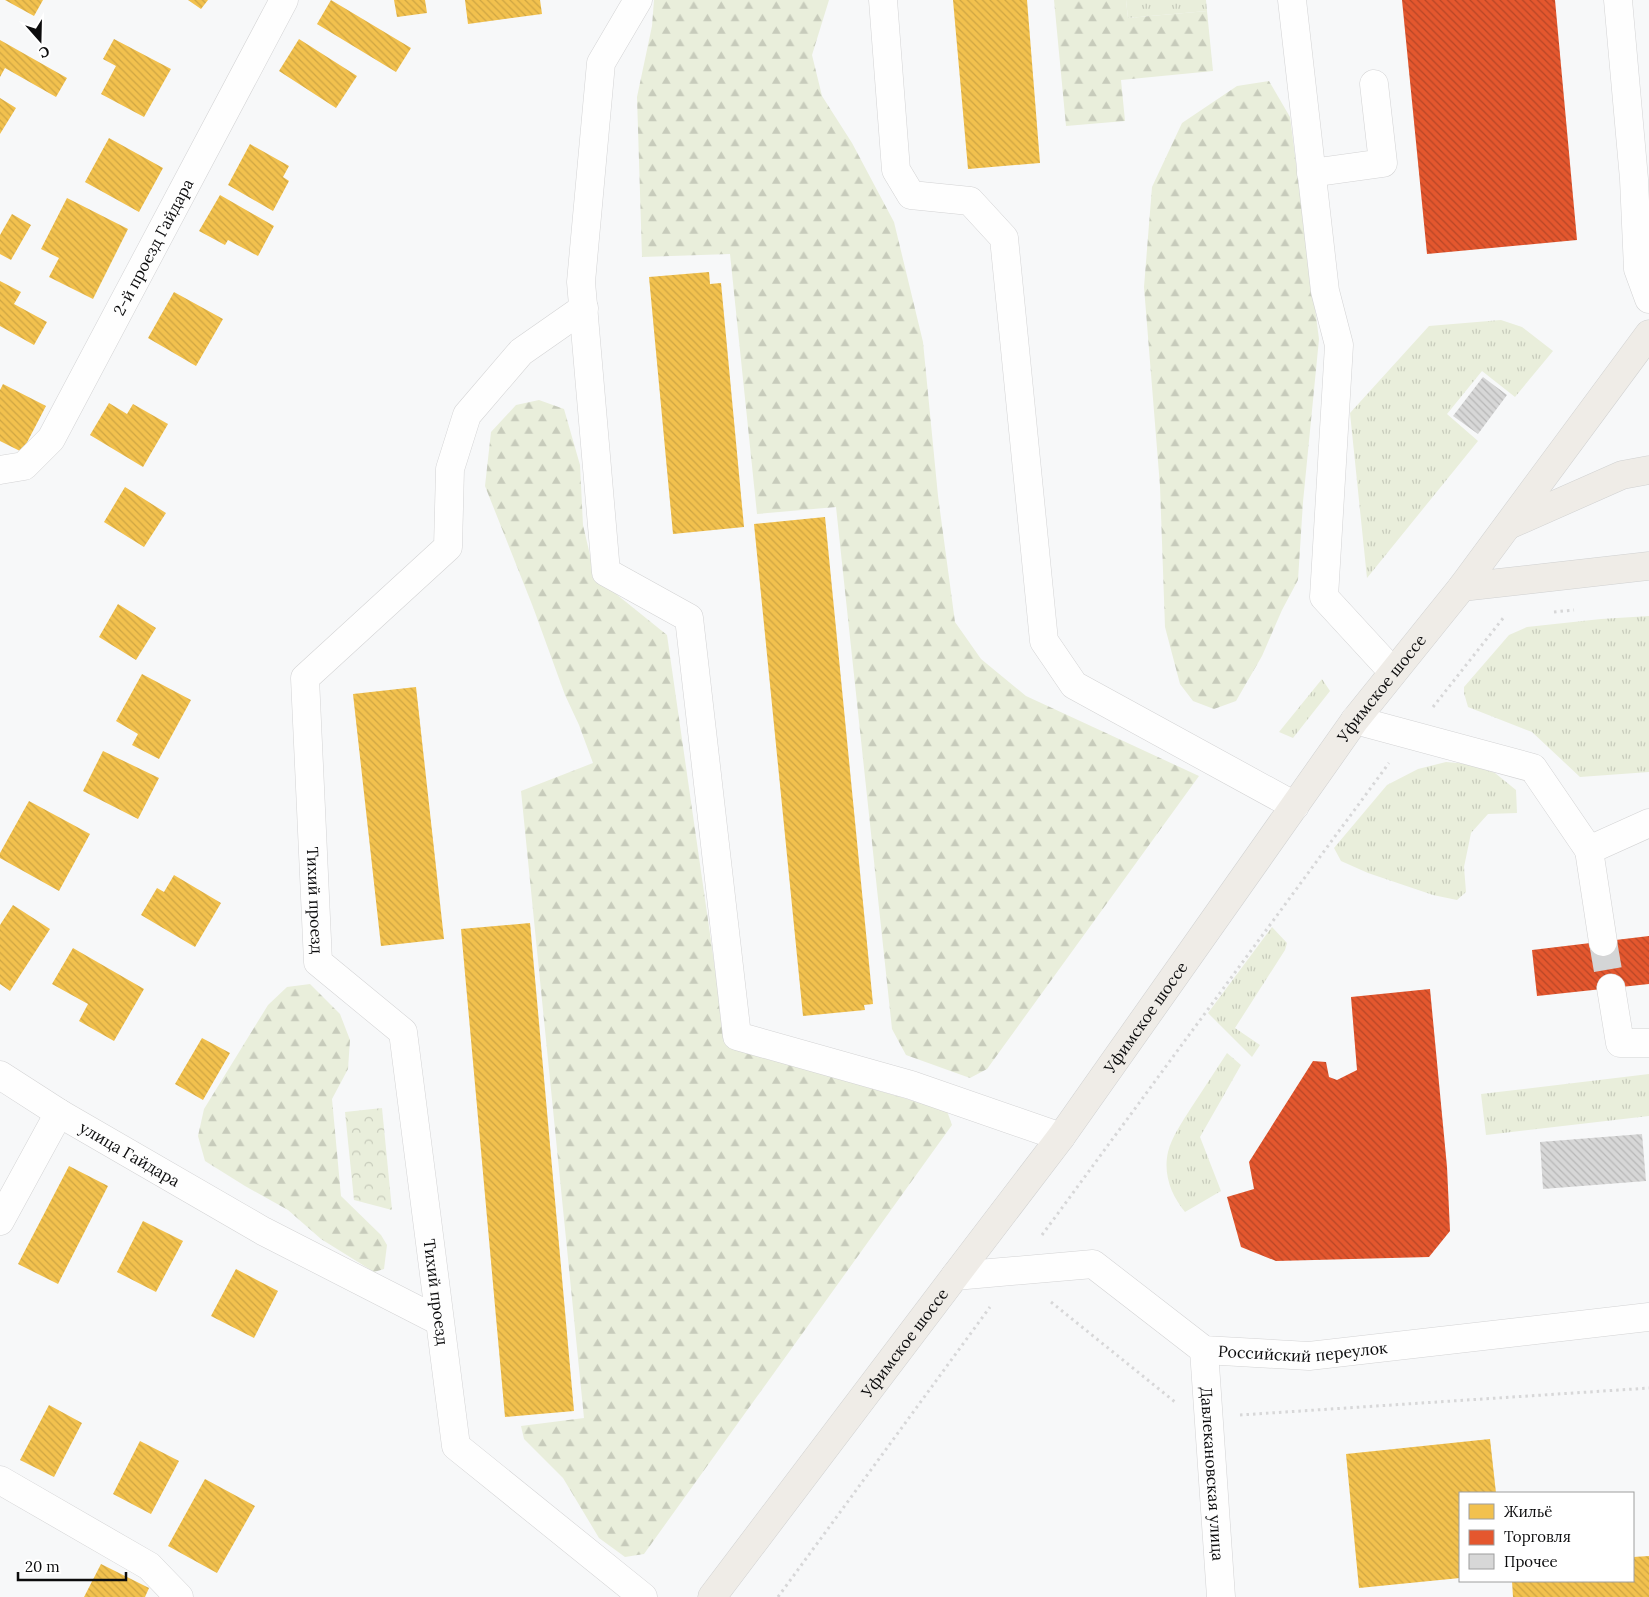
<svg xmlns="http://www.w3.org/2000/svg" width="1649" height="1597" font-family="Lora,serif">
	<style>
		.grass { fill: url(#grass-tufts) }
		.forest { fill: url(#forest-firs) }
		.park { fill: url(#park-crowns) }
		.homes { fill: url(#homes-back-hatch) }
		.shops { fill: url(#shops-back-hatch) }
		.building { fill: url(#building-back-hatch) }
		.lines { fill: none; stroke-linecap: round; stroke-linejoin: round }
		.minor-tunnel { stroke: #d4d5d6; stroke-width: 28; stroke-dasharray: 28 14; stroke-linecap: butt }
		.minor-casing { stroke: #d3d3d4; stroke-width: 29 }
		.major-casing { stroke: #d0d1d1; stroke-width: 29 }
		.path { stroke: #d7d7d8; stroke-width: 3; stroke-dasharray: 2.5 4; stroke-linecap: butt }
		.minor { stroke: #fefefe; stroke-width: 28 }
		.major { stroke: #efece7; stroke-width: 28 }
		.labels { text-anchor: middle; dominant-baseline: central; stroke-width: 5; stroke-linejoin: round; paint-order: stroke }
		.street-label { font-size: 16px; fill: #0c0c0d; stroke: #fff }
	</style>
	<defs>
		<pattern id="grass-tufts" width="24" height="20" patternUnits="userSpaceOnUse" patternTransform="scale(1.25)"><rect width="24" height="20" fill="#e9eedb"/><path d="M3 7l-1-3M5 7V3M7 7l1-3M15 17l-1-3M17 17v-4M19 17l1-3" fill="none" stroke="#c7cbbb"/></pattern>
		<pattern id="forest-firs" width="22" height="20" patternUnits="userSpaceOnUse" patternTransform="scale(1.25)"><rect width="22" height="20" fill="#e9eedb"/><path d="M5 1l3.5 6h-7zM16 11l3.5 6h-7z" fill="#c7cbbb"/></pattern>
		<pattern id="park-crowns" width="20" height="18" patternUnits="userSpaceOnUse" patternTransform="scale(1.25)"><rect width="20" height="18" fill="#e9eedb"/><path d="M2 6a3 3 0 1 1 6 0M12 15a3 3 0 1 1 6 0" fill="none" stroke="#c7cbbb"/></pattern>
		<pattern id="homes-back-hatch" width="6" height="6" patternUnits="userSpaceOnUse" patternTransform="scale(1.25)"><rect width="6" height="6" fill="#f2c14e"/><path d="M-1 5l2 2M0 0l6 6M5-1l2 2" fill="none" stroke="#cea543"/></pattern>
		<pattern id="shops-back-hatch" width="6" height="6" patternUnits="userSpaceOnUse" patternTransform="scale(1.25)"><rect width="6" height="6" fill="#e4572e"/><path d="M-1 5l2 2M0 0l6 6M5-1l2 2" fill="none" stroke="#b74626"/></pattern>
		<pattern id="building-back-hatch" width="6" height="6" patternUnits="userSpaceOnUse" patternTransform="scale(1.25)"><rect width="6" height="6" fill="#d7d7d7"/><path d="M-1 5l2 2M0 0l6 6M5-1l2 2" fill="none" stroke="#b7b7b7"/></pattern>
	</defs>
	<rect width="100%" height="100%" fill="#f7f8f9"/>
	<path class="grass" d="M1126,0H1206L1207,11L1128,18Z
		M1501,320L1522,327L1553,351L1515,397L1482,371L1447,414L1478,441L1367,578L1350,413L1429,326Z
		M1649,616V772L1580,777L1532,732L1468,707L1464,693V687L1509,635L1527,627L1601,619Z
		M1322,679L1330,691L1293,738L1279,732Z
		M1446,762L1469,764L1495,773L1516,790L1517,813L1488,814L1471,833L1464,867L1466,892L1457,900L1433,895L1368,873L1341,861L1334,848L1387,785L1418,769Z
		M1272,927L1287,943L1285,950L1235,1028L1260,1045L1252,1057L1208,1013Z
		M1227,1053L1241,1065L1200,1137L1221,1191L1185,1212C1171,1195 1163,1174 1168,1152C1172,1136 1183,1121 1191,1108C1203,1090 1215,1071 1227,1053Z
		M1649,1074V1116L1486,1135L1481,1094Z"/>
	<path class="forest" d="M654,0H829L812,55L822,96L852,143L894,222L923,342L938,496L955,622L981,659L1026,696L1199,776L987,1069L970,1078L906,1055L892,1029L836,507L757,514L730,254L642,257L637,97L652,26Z
		M1054,0H1126L1128,18L1207,11L1213,71L1121,80L1125,121L1066,126Z
		M1269,81L1290,117L1319,339L1303,502L1298,580L1282,610L1262,656L1236,701L1214,709L1193,701L1180,684L1165,627L1160,486L1144,287L1152,187L1182,123L1237,86Z
		M539,400L564,409L580,465L583,525L595,577L667,635L726,1045L947,1111L952,1125L644,1554L625,1557L599,1538L563,1478L524,1439L521,1426L584,1418L521,791L593,763L579,725L565,695L533,607L485,486L491,432L516,405Z
		M310,984L340,1014L350,1040L348,1069L332,1099L341,1196L381,1235L387,1245L384,1269L374,1272L321,1239L288,1210L245,1186L205,1161L198,1136L204,1109L268,1005L287,987Z"/>
	<path class="park" d="M382,1108L392,1210L354,1200L345,1112Z"/>
	<path class="homes" d="M5,0H43L34,16Z
		M188,0H208L201,9Z
		M331,0L411,48L396,72L317,24Z
		M394,0H425L427,13L397,17Z
		M465,0H540L542,14L468,24Z
		M953,0H1027L1040,163L968,169Z
		M114,39L171,69L144,117L101,94L116,66L103,59Z
		M299,39L357,76L336,108L279,71Z
		M0,40L67,78L56,97L5,68L0,77Z
		M0,98L16,108L0,134Z
		M109,138L163,168L139,212L85,182Z
		M250,144L289,166L283,177L289,181L273,211L228,185Z
		M220,195L274,226L258,256L228,240L225,245L199,231Z
		M67,198L128,229L93,299L49,277L59,258L41,249Z
		M12,214L31,225L11,260L0,254V235Z
		M709,272L710,284L721,283L744,527L673,534L649,277Z
		M0,281L21,292L14,304L47,322L34,345L0,326Z
		M174,292L223,319L196,366L148,338Z
		M3,384L46,406L22,452L0,441V390Z
		M109,403L127,414L133,404L168,424L143,467L90,435Z
		M125,487L166,513L144,547L104,522Z
		M825,517L873,1004L864,1005L865,1010L803,1016L754,524Z
		M118,604L156,628L136,660L99,637Z
		M142,674L191,700L159,759L132,745L138,734L116,721Z
		M416,687L444,939L381,946L353,694Z
		M103,751L159,778L138,819L83,791Z
		M29,801L90,834L59,891L0,858V853Z
		M174,875L221,903L195,947L141,915L157,888L164,892Z
		M13,905L50,929L10,991L0,984V925Z
		M530,923L574,1411L505,1417L461,929Z
		M73,948L144,989L114,1041L79,1021L88,1004L52,984Z
		M202,1038L230,1053L203,1100L175,1084Z
		M69,1166L108,1186L58,1284L18,1264Z
		M143,1221L183,1241L156,1292L117,1272Z
		M236,1269L278,1291L254,1338L211,1316Z
		M49,1405L82,1423L54,1477L20,1460Z
		M1490,1439L1496,1493H1460V1578L1359,1588L1346,1454Z
		M140,1441L179,1461L151,1514L113,1494Z
		M205,1479L255,1506L217,1573L168,1546Z
		M1649,1556V1597H1513L1512,1581H1633V1557Z
		M101,1564L149,1588L145,1597H84Z"/>
	<path class="shops" d="M1402,0H1555L1577,240L1427,254Z
		M1649,936V984L1537,996L1532,950Z
		M1430,989L1447,1167L1450,1231L1429,1257L1276,1261L1241,1247L1227,1197L1254,1189L1249,1162L1313,1061L1326,1062L1329,1077L1337,1080L1357,1070L1351,997Z"/>
	<path class="building" d="M1483,377L1507,395L1478,434L1453,416Z
		M1642,1134L1646,1181L1543,1189L1540,1142Z"/>
	<g class="lines">
		<path class="minor-tunnel" d="M1603,942L1611,988"/>
		<g class="minor-casing">
			<g id="minor">
				<path d="M638,0L601,63L581,282L606,572L689,618L737,1036L911,1085L1061,1137"/>
				<path d="M883,0L896,170L911,195L970,201L1004,238L1044,641L1074,685L1295,806"/>
				<path d="M1292,0L1325,291L1339,345L1324,597L1393,672"/>
				<path d="M1618,0L1634,179L1638,269L1649,299"/>
				<path d="M1311,173L1383,163L1374,84"/>
				<path id="s1" d="M584,308L521,352L467,415L450,469L448,547L305,678L318,962L403,1032L456,1446L643,1597"/>
				<path id="s2" d="M0,470L24,466L51,439L284,0"/>
				<path d="M1355,720L1533,768L1589,850"/>
				<path d="M1603,942L1589,850L1649,823"/>
				<path d="M1611,988L1620,1043H1649"/>
				<path id="s3" d="M0,1075L59,1113L263,1231L439,1321"/>
				<path d="M0,1221L59,1113"/>
				<path id="s4" d="M955,1276L1093,1264L1204,1350L1309,1356L1649,1317"/>
				<path id="s5" d="M1204,1350L1221,1597"/>
				<path d="M0,1480L149,1566L179,1597"/>
			</g>
		</g>
		<g class="major-casing">
			<g id="major">
				<path d="M1509,525L1622,475L1649,470"/>
				<path d="M1462,587L1649,566"/>
				<path id="s6" d="M712,1597L955,1276L1061,1137L1355,720L1462,587L1649,334"/>
			</g>
		</g>
		<path class="path" d="M1554,612L1574,610
			M1433,707L1504,617H1506
			M1042,1235L1389,763
			M1051,1302L1175,1402
			M1240,1415L1649,1388
			M778,1597L990,1307"/>
		<use href="#minor" class="minor"/>
		<use href="#major" class="major"/>
	</g>
	<g class="labels">
		<g class="street-label">
			<text stroke="none"><textPath href="#s2" startOffset="280">2-й проезд Гайдара</textPath></text>
			<text stroke="none"><textPath href="#s6" startOffset="1129">Уфимское шоссе</textPath></text>
			<text stroke="none"><textPath href="#s1" startOffset="711">Тихий проезд</textPath></text>
			<text stroke="none"><textPath href="#s6" startOffset="724">Уфимское шоссе</textPath></text>
			<text stroke="none"><textPath href="#s3" startOffset="152">улица Гайдара</textPath></text>
			<text stroke="none"><textPath href="#s1" startOffset="1145">Тихий проезд</textPath></text>
			<text stroke="none"><textPath href="#s6" startOffset="319">Уфимское шоссе</textPath></text>
			<text stroke="none"><textPath href="#s4" startOffset="378">Российский переулок</textPath></text>
			<text stroke="none"><textPath href="#s5" startOffset="124">Давлекановская улица</textPath></text>
		</g>
	</g>
	<rect x="1459" y="1492" width="175" height="90" fill="#ffffff" stroke="#9e9e9e"/>
	<rect x="1469" y="1504" width="25" height="15" fill="#f2c14e" stroke="#9e9e9e"/>
	<text x="1504" y="1517" font-size="15" fill="#0c0c0d">Жильё</text>
	<rect x="1469" y="1530" width="25" height="15" fill="#e4572e" stroke="#9e9e9e"/>
	<text x="1504" y="1542" font-size="15" fill="#0c0c0d">Торговля</text>
	<rect x="1469" y="1554" width="25" height="15" fill="#d7d7d7" stroke="#9e9e9e"/>
	<text x="1504" y="1567" font-size="15" fill="#0c0c0d">Прочее</text>
	<g transform="translate(40 40) rotate(160)" stroke="#ffffff" stroke-width="4" paint-order="stroke">
	<path d="M0-4L9 19L0 12L-9 19Z" fill="#0c0c0d"/>
	<text y="-8" font-size="14" font-weight="bold" text-anchor="middle" fill="#0c0c0d">С</text>
	</g>
	<path d="M18 1572v8h108v-8" fill="none" stroke="#0c0c0d" stroke-width="2.5"/>
	<text x="25" y="1572" font-size="15" fill="#0c0c0d" stroke="#ffffff" stroke-width="4" paint-order="stroke">20 m</text>
</svg>
